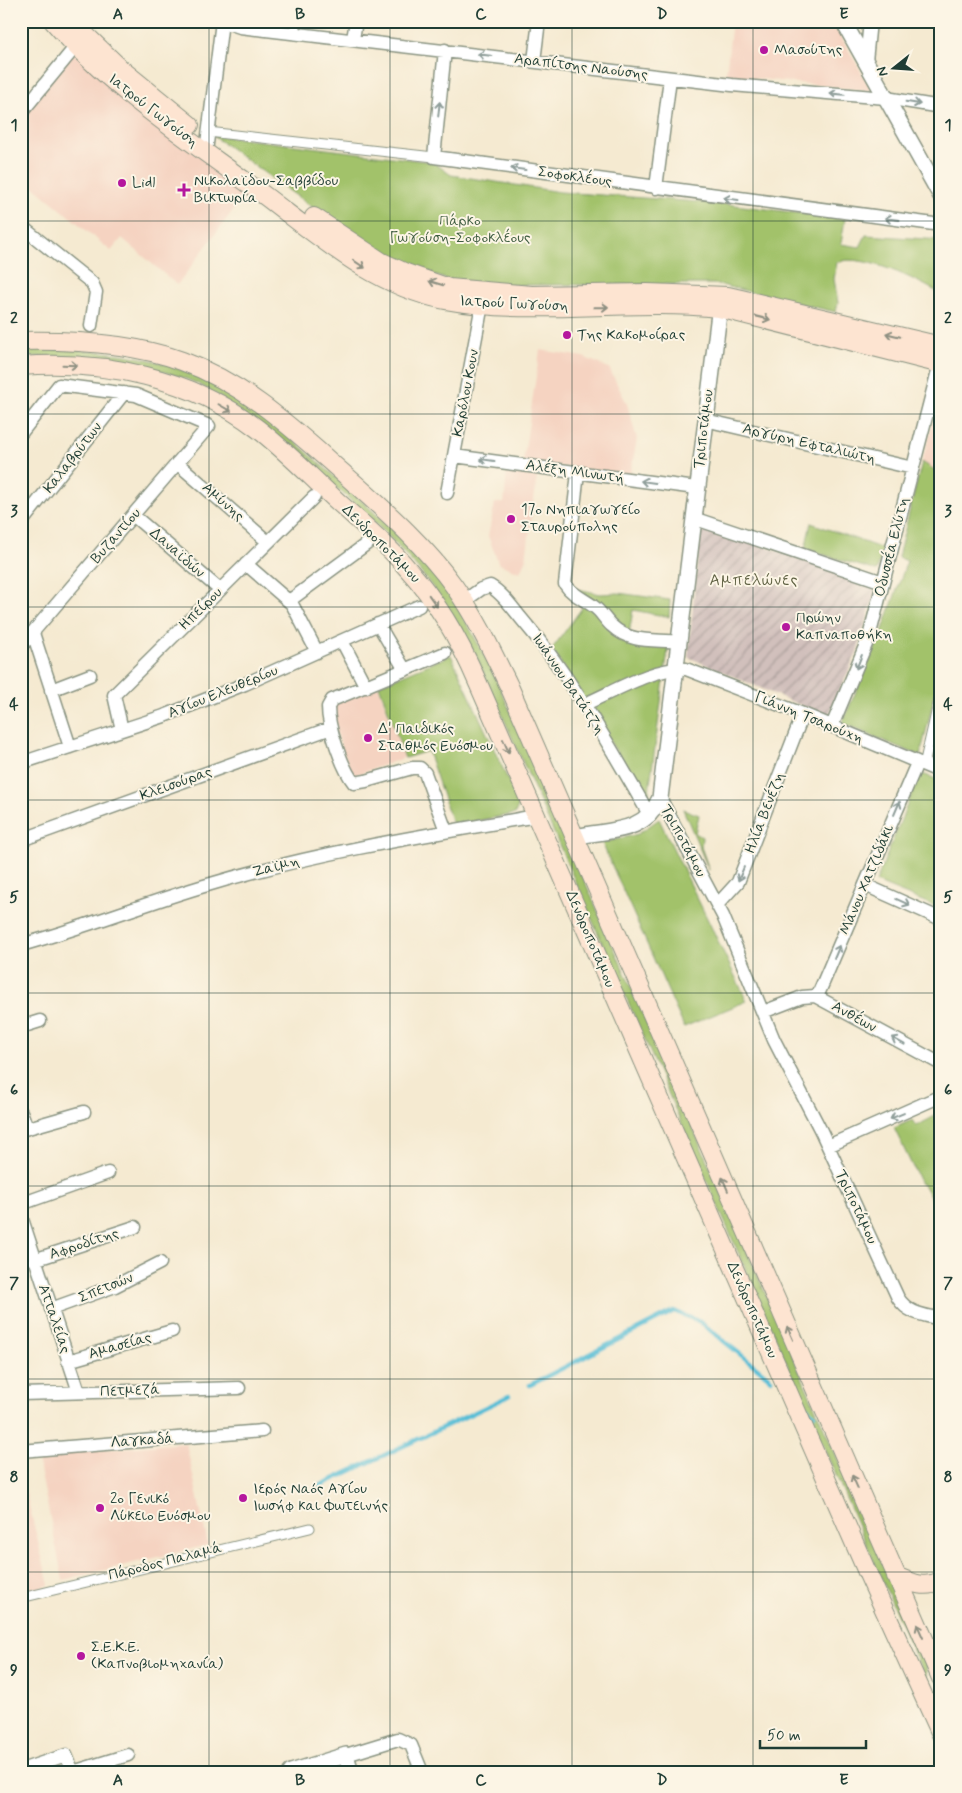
<svg xmlns="http://www.w3.org/2000/svg" width="962" height="1793" font-family="Mynerve,sans-serif">
	<style>
		.built { fill: #f5d3c1 }
		.industrial { fill: url(#industrial-furrows) }
		.green { fill: #a2c26b; stroke: #608050 }
		.lines { fill: none; stroke-linecap: round; stroke-linejoin: round }
		.stream { stroke: #58bed6; stroke-width: 4.5 }
		.pedestrian-casing { stroke: #8a9482; stroke-width: 11 }
		.minor-casing { stroke: #8a9482; stroke-width: 15 }
		.tertiary-casing { stroke: #8a9482; stroke-width: 18 }
		.secondary-casing { stroke: #8a9482; stroke-width: 20 }
		.pedestrian { stroke: #fff; stroke-width: 9 }
		.minor { stroke: #fff; stroke-width: 12 }
		.tertiary { stroke: #fff; stroke-width: 15 }
		.secondary { stroke: #fde4d1; stroke-width: 18 }
		.oneway { stroke: #8f9e9a }
		.oneway2 { stroke: #8e9082 }
		.grid { fill: none; stroke: #1f3d34; stroke-width: 1; stroke-opacity: 0.55 }
		.poi-dot { fill: #b5179e; stroke: #fcf5e5; stroke-width: 2 }
		.labels { text-anchor: middle; dominant-baseline: central; stroke-width: 4; stroke-linejoin: round; paint-order: stroke }
		.poi-label { font-size: 15px; fill: #1f3d34; stroke: #fcf5e5; text-anchor: start }
		.street-label { font-size: 15px; fill: #1f3d34; stroke: #fcf5e5 }
		.park-label { font-size: 15px; fill: #405e42; stroke: #fcf5e5 }
		.neighbourhood-label { font-size: 16px; letter-spacing: 1px; fill: #606244; stroke: #fcf5e5 }
		.neatline { fill: none; stroke: #1f3d34; stroke-width: 2 }
		.grid-label { font-size: 16px; text-anchor: middle; font-weight: bold; fill: #1f3d34 }
	</style>
	<defs>
		<pattern id="industrial-furrows" width="10" height="10" patternUnits="userSpaceOnUse" patternTransform="scale(1.25)"><rect width="10" height="10" fill="#d1c0bc"/><path d="M-1 1l2-2M0 10L10 0M9 11l2-2" fill="none" stroke="#a99d9a"/></pattern>
	</defs>
	<rect width="100%" height="100%" fill="#fcf5e5"/>
	<filter id="ink" filterUnits="userSpaceOnUse"><feTurbulence type="fractalNoise" baseFrequency=".02" numOctaves="2"/><feDisplacementMap in="SourceGraphic" scale="10" xChannelSelector="R" yChannelSelector="G"/><feConvolveMatrix kernelMatrix="1 2 1 2 8 2 1 2 1" color-interpolation-filters="sRGB"/></filter>
	<filter id="wash" filterUnits="userSpaceOnUse"><feTurbulence type="fractalNoise" baseFrequency=".0096" numOctaves="4" result="noise"/><feDisplacementMap in="SourceGraphic" scale="20" xChannelSelector="R" yChannelSelector="G"/><feGaussianBlur stdDeviation="1.12" result="paint"/><feColorMatrix in="noise" values="0 0 0 0 0 0 0 0 0 0 0 0 0 0 0 0 0 1.4 0 .05"/><feComposite in="paint" operator="in"/></filter>
	<g filter="url(#wash)">
		<rect width="100%" height="100%" fill="#f5ead1"/>
		<path class="built" d="M732,21H832L872,91L726,75Z
			M74,53L249,189L177,285L122,238L111,251L21,176V117Z
			M540,350L583,357L609,368L627,404L637,439L630,475L523,462Z
			M941,393V474L922,462Z
			M507,472L537,477L526,559L520,572L499,564L488,536L495,503H504Z
			M378,686L404,758L352,776L331,717L335,703Z
			M186,1443L208,1545L63,1580L37,1455Z
			M21,1474L49,1585L21,1592Z"/>
		<path class="industrial" d="M701,525L877,585L857,652L828,717L688,657Z"/>
		<path class="green" d="M212,135L433,162L451,175L560,192L727,204L845,219L841,244L860,247L866,235L941,240V294C917,280 864,253 837,262L834,279L838,303L836,312L717,284L511,285L451,281L380,256Z
			M21,349C70,349 121,350 168,365C242,390 287,435 344,485C379,517 414,547 442,585C471,625 492,670 512,715L927,1663L926,1680L478,660C430,562 344,489 258,426C236,409 214,390 189,380C136,360 77,355 21,357Z
			M922,462L941,474V670L920,756L842,723L881,635L907,561L898,557Z
			M811,523L883,549L877,571L805,549Z
			M578,589L600,594L618,593L670,600L669,617L633,610L629,634L669,642L649,792L646,799L552,649L582,608Z
			M451,655L519,804L515,814L454,825L451,820L428,751L405,758L379,685Z
			M920,773L941,781V897L937,907L876,882Z
			M683,809L699,815L695,833L702,837L701,847L709,870Z
			M659,819L747,1001L684,1027L602,843L638,834Z
			M941,1103V1211H938L923,1184H921L894,1128L912,1120L916,1126L939,1114L936,1107Z"/>
		<g class="lines">
			<path class="stream" d="M530,1385L674,1311L700,1322L771,1379
				M807,1408L814,1414
				M317,1487L509,1396"/>
		</g>
	</g>
	<g filter="url(#ink)">
		<g class="lines">
			<g class="pedestrian-casing">
				<path id="pedestrian" d="M294,32L296,21
					M208,132L434,157
					M924,765L941,691
					M21,1598L310,1528"/>
			</g>
			<g class="minor-casing">
				<path id="minor" d="M222,21L240,27L732,85L886,98L941,107
					M353,39L356,21
					M445,50L434,157L941,225
					M534,61L539,21
					M866,61L870,21
					M21,113L76,46
					M206,152L222,21
					M656,188L670,78
					M21,226L92,283L96,292L91,326
					M705,420L913,468
					M21,433L59,385L136,395L209,426L21,646
					M454,456L696,488
					M177,463L268,542
					M578,473L565,584C572,595 584,599 593,606C601,611 605,620 612,626C631,644 655,639 679,642
					M447,493L483,299
					M134,516L220,590
					M693,518L883,582
					M21,523L124,393
					M246,564L292,604L317,652
					M289,601L376,537
					M464,601L481,589L490,586C502,593 511,606 520,617C572,677 610,747 650,816
					M378,624L405,670
					M33,633L70,747
					M342,641L366,687
					M445,653L332,700L328,707C328,727 342,768 354,783L366,781L412,768H420L425,773L446,831
					M51,690L90,675
					M585,704C613,692 656,666 686,669L803,714L941,772
					M832,726L869,637L940,363
					M122,730L114,695L314,497
					M21,763L164,716L245,684L419,606
					M660,798L723,916L774,1040L821,1131L898,1298C908,1314 924,1315 941,1319
					M21,840L331,728
					M865,885L941,919
					M717,905L738,882L803,714
					M21,945C83,928 143,904 204,886C313,853 425,835 537,816
					M817,997L917,763
					M763,1012L802,997L815,996L941,1064
					M21,1027L40,1021
					M21,1112L27,1128
					M21,1130L84,1112
					M828,1146L941,1096
					M21,1204L108,1173
					M21,1216L79,1392
					M34,1260L135,1227
					M51,1309L115,1286L160,1263
					M68,1361L172,1331
					M21,1394L239,1388
					M21,1451L262,1431
					M346,1755L398,1739L411,1745L422,1772
					M21,1770L66,1755L73,1772L128,1755"/>
			</g>
			<g class="tertiary-casing">
				<path id="tertiary" d="M843,21L941,196
					M575,837C608,829 644,835 660,798L721,297
					M291,1772L346,1755L351,1772"/>
			</g>
			<g class="secondary-casing">
				<path id="secondary" d="M53,21C109,87 184,136 253,187C312,230 371,286 445,300C535,317 628,298 719,308L941,364
					M71,21L121,69L190,125
					M314,217L382,262L406,273L449,288L532,295L647,293L728,296L941,346
					M21,341C74,340 132,343 182,361C246,384 293,429 343,473C382,508 423,543 454,586C476,617 492,651 509,686L941,1678
					M21,366C103,360 191,377 258,429C285,450 310,476 336,500C360,522 386,543 407,568C438,602 460,641 478,683L867,1572L941,1734
					M896,1576C912,1583 924,1589 941,1581"/>
			</g>
			<use href="#pedestrian" class="pedestrian"/>
			<use href="#minor" class="minor"/>
			<use href="#tertiary" class="tertiary"/>
			<use href="#secondary" class="secondary"/>
		</g>
		<defs><path id="oneway-shaft" d="M-6 0H5M1.5-3L5.5 0L1.5 3" fill="none" stroke-width="1.6" stroke-linecap="round" stroke-linejoin="round" transform="scale(1.25)"/></defs>
		<g class="oneway">
			<use href="#oneway-shaft" transform="translate(485 55) rotate(-173)"/>
			<use href="#oneway-shaft" transform="translate(837 94) rotate(-175)"/>
			<use href="#oneway-shaft" transform="translate(913 103) rotate(9)"/>
			<use href="#oneway-shaft" transform="translate(439 109) rotate(-84)"/>
			<use href="#oneway-shaft" transform="translate(518 169) rotate(-172)"/>
			<use href="#oneway-shaft" transform="translate(731 199) rotate(-172)"/>
			<use href="#oneway-shaft" transform="translate(892 219) rotate(-173)"/>
			<use href="#oneway-shaft" transform="translate(487 460) rotate(-172)"/>
			<use href="#oneway-shaft" transform="translate(648 482) rotate(-172)"/>
			<use href="#oneway-shaft" transform="translate(859 662) rotate(112)"/>
			<use href="#oneway-shaft" transform="translate(897 808) rotate(-67)"/>
			<use href="#oneway-shaft" transform="translate(741 874) rotate(113)"/>
			<use href="#oneway-shaft" transform="translate(903 902) rotate(24)"/>
			<use href="#oneway-shaft" transform="translate(837 952) rotate(-67)"/>
			<use href="#oneway-shaft" transform="translate(898 1041) rotate(-151)"/>
			<use href="#oneway-shaft" transform="translate(897 1116) rotate(157)"/>
		</g>
		<g class="oneway2">
			<use href="#oneway-shaft" transform="translate(359 264) rotate(34)"/>
			<use href="#oneway-shaft" transform="translate(436 283) rotate(-163)"/>
			<use href="#oneway-shaft" transform="translate(601 307) rotate(-1)"/>
			<use href="#oneway-shaft" transform="translate(763 318) rotate(14)"/>
			<use href="#oneway-shaft" transform="translate(893 335) rotate(-166)"/>
			<use href="#oneway-shaft" transform="translate(70 365) rotate(2)"/>
			<use href="#oneway-shaft" transform="translate(225 408) rotate(30)"/>
			<use href="#oneway-shaft" transform="translate(433 601) rotate(55)"/>
			<use href="#oneway-shaft" transform="translate(506 746) rotate(66)"/>
			<use href="#oneway-shaft" transform="translate(725 1184) rotate(-113)"/>
			<use href="#oneway-shaft" transform="translate(790 1333) rotate(-114)"/>
			<use href="#oneway-shaft" transform="translate(855 1482) rotate(-114)"/>
			<use href="#oneway-shaft" transform="translate(920 1631) rotate(-114)"/>
		</g>
	</g>
	<path class="grid" d="M209,21V1772M390,21V1772M572,21V1772M753,21V1772M21,221H941M21,414H941M21,607H941M21,800H941M21,993H941M21,1186H941M21,1379H941M21,1572H941"/>
	<g class="poi-dot">
		<circle cx="764" cy="50" r="5"/>
		<circle cx="122" cy="183" r="5"/>
		<path d="M181.5 182.5h5v5h5v5h-5v5h-5v-5h-5v-5h5z"/>
		<circle cx="567" cy="335" r="5"/>
		<circle cx="511" cy="519" r="5"/>
		<circle cx="786" cy="627" r="5"/>
		<circle cx="368" cy="738" r="5"/>
		<circle cx="243" cy="1498" r="5"/>
		<circle cx="100" cy="1508" r="5"/>
		<circle cx="81" cy="1656" r="5"/>
	</g>
	<g class="labels">
		<g class="poi-label">
			<text x="774" y="50">Μασούτης</text>
			<text x="194" y="181">Νικολαϊδου-Σαββίδου<tspan x="194" dy="17">Βικτωρία</tspan></text>
			<text x="132" y="183">Lidl</text>
			<text x="577" y="335">Της Κακομοίρας</text>
			<text x="521" y="510">17ο Νηπιαγωγείο<tspan x="521" dy="17">Σταυρούπολης</tspan></text>
			<text x="796" y="618">Πρώην<tspan x="796" dy="17">Καπναποθήκη</tspan></text>
			<text x="378" y="729">Δ' Παιδικός<tspan x="378" dy="17">Σταθμός Ευόσμου</tspan></text>
			<text x="253" y="1489">Ιερός Ναός Αγίου<tspan x="253" dy="17">Ιωσήφ και Φωτεινής</tspan></text>
			<text x="110" y="1499">2ο Γενικό<tspan x="110" dy="17">Λύκειο Ευόσμου</tspan></text>
			<text x="91" y="1647">Σ.Ε.Κ.Ε.<tspan x="91" dy="17">(Καπνοβιομηχανία)</tspan></text>
		</g>
		<g class="street-label">
			<text transform="translate(581 67) rotate(7)">Αραπίτσης Ναούσης</text>
			<text transform="translate(153 111) rotate(38)">Ιατρού Γωγούση</text>
			<text transform="translate(575 177) rotate(8)">Σοφοκλέους</text>
			<text transform="translate(514 304) rotate(3)">Ιατρού Γωγούση</text>
			<text transform="translate(466 393) rotate(-79)">Καρόλου Κουν</text>
			<text transform="translate(704 429) rotate(-83)">Τριποτάμου</text>
			<text transform="translate(809 444) rotate(13)">Αργύρη Εφταλιώτη</text>
			<text transform="translate(73 458) rotate(-52)">Καλαβρύτων</text>
			<text transform="translate(575 472) rotate(8)">Αλέξη Μινωτή</text>
			<text transform="translate(223 502) rotate(41)">Αμύνης</text>
			<text transform="translate(116 536) rotate(-49)">Βυζαντίου</text>
			<text transform="translate(381 544) rotate(45)">Δενδροποτάμου</text>
			<text transform="translate(892 547) rotate(-76)">Οδυσσέα Ελύτη</text>
			<text transform="translate(177 553) rotate(41)">Δαναϊδών</text>
			<text transform="translate(201 609) rotate(-45)">Ηπείρου</text>
			<text transform="translate(568 684) rotate(56)">Ιωάννου Βατάτζη</text>
			<text transform="translate(223 692) rotate(-22)">Αγίου Ελευθερίου</text>
			<text transform="translate(809 718) rotate(22)">Γιάννη Τσαρούχη</text>
			<text transform="translate(176 784) rotate(-20)">Κλεισούρας</text>
			<text transform="translate(765 813) rotate(-69)">Ηλία Βενέζη</text>
			<text transform="translate(683 841) rotate(62)">Τριποτάμου</text>
			<text transform="translate(276 867) rotate(-14)">Ζαϊμη</text>
			<text transform="translate(867 880) rotate(-67)">Μάνου Χατζιδάκι</text>
			<text transform="translate(590 939) rotate(67)">Δενδροποτάμου</text>
			<text transform="translate(854 1017) rotate(29)">Ανθέων</text>
			<text transform="translate(856 1207) rotate(65)">Τριποτάμου</text>
			<text transform="translate(84 1244) rotate(-18)">Αφροδίτης</text>
			<text transform="translate(106 1288) rotate(-22)">Σπετσών</text>
			<text transform="translate(752 1310) rotate(66)">Δενδροποτάμου</text>
			<text transform="translate(54 1319) rotate(71)">Ατταλείας</text>
			<text transform="translate(120 1346) rotate(-16)">Αμασείας</text>
			<text transform="translate(130 1391) rotate(-2)">Πετμεζά</text>
			<text transform="translate(142 1441) rotate(-4)">Λαγκαδά</text>
			<text transform="translate(165 1562) rotate(-14)">Πάροδος Παλαμά</text>
		</g>
		<g class="park-label">
			<text x="460" y="221">Πάρκο<tspan x="460" dy="17">Γωγούση-Σοφοκλέους</tspan></text>
		</g>
		<g class="neighbourhood-label">
			<text x="754" y="580">Αμπελώνες</text>
		</g>
	</g>
	<rect width="962" height="1793" fill="none" stroke="#fcf5e5" stroke-width="55"/>
	<g transform="translate(894 68) rotate(253)" stroke="#fcf5e5" stroke-width="4" paint-order="stroke">
	<path d="M0-4L9 19L0 12L-9 19Z" fill="#1f3d34"/>
	<text y="-8" font-size="14" font-weight="bold" text-anchor="middle" fill="#1f3d34">N</text>
	</g>
	<path d="M760 1740v8h106v-8" fill="none" stroke="#1f3d34" stroke-width="2.5"/>
	<text x="767" y="1740" font-size="15" fill="#1f3d34" stroke="#fcf5e5" stroke-width="4" paint-order="stroke">50 m</text>
	<rect x="28" y="28" width="906" height="1738" class="neatline"/>
	<g class="grid-label">
		<text x="118" y="19">A</text>
		<text x="300" y="19">B</text>
		<text x="481" y="19">C</text>
		<text x="662" y="19">D</text>
		<text x="844" y="19">E</text>
		<text x="14" y="130">1</text>
		<text x="948" y="130">1</text>
		<text x="14" y="323">2</text>
		<text x="948" y="323">2</text>
		<text x="14" y="516">3</text>
		<text x="948" y="516">3</text>
		<text x="14" y="709">4</text>
		<text x="948" y="709">4</text>
		<text x="14" y="902">5</text>
		<text x="948" y="902">5</text>
		<text x="14" y="1095">6</text>
		<text x="948" y="1095">6</text>
		<text x="14" y="1288">7</text>
		<text x="948" y="1288">7</text>
		<text x="14" y="1482">8</text>
		<text x="948" y="1482">8</text>
		<text x="14" y="1675">9</text>
		<text x="948" y="1675">9</text>
		<text x="118" y="1785">A</text>
		<text x="300" y="1785">B</text>
		<text x="481" y="1785">C</text>
		<text x="662" y="1785">D</text>
		<text x="844" y="1785">E</text>
	</g>
</svg>
